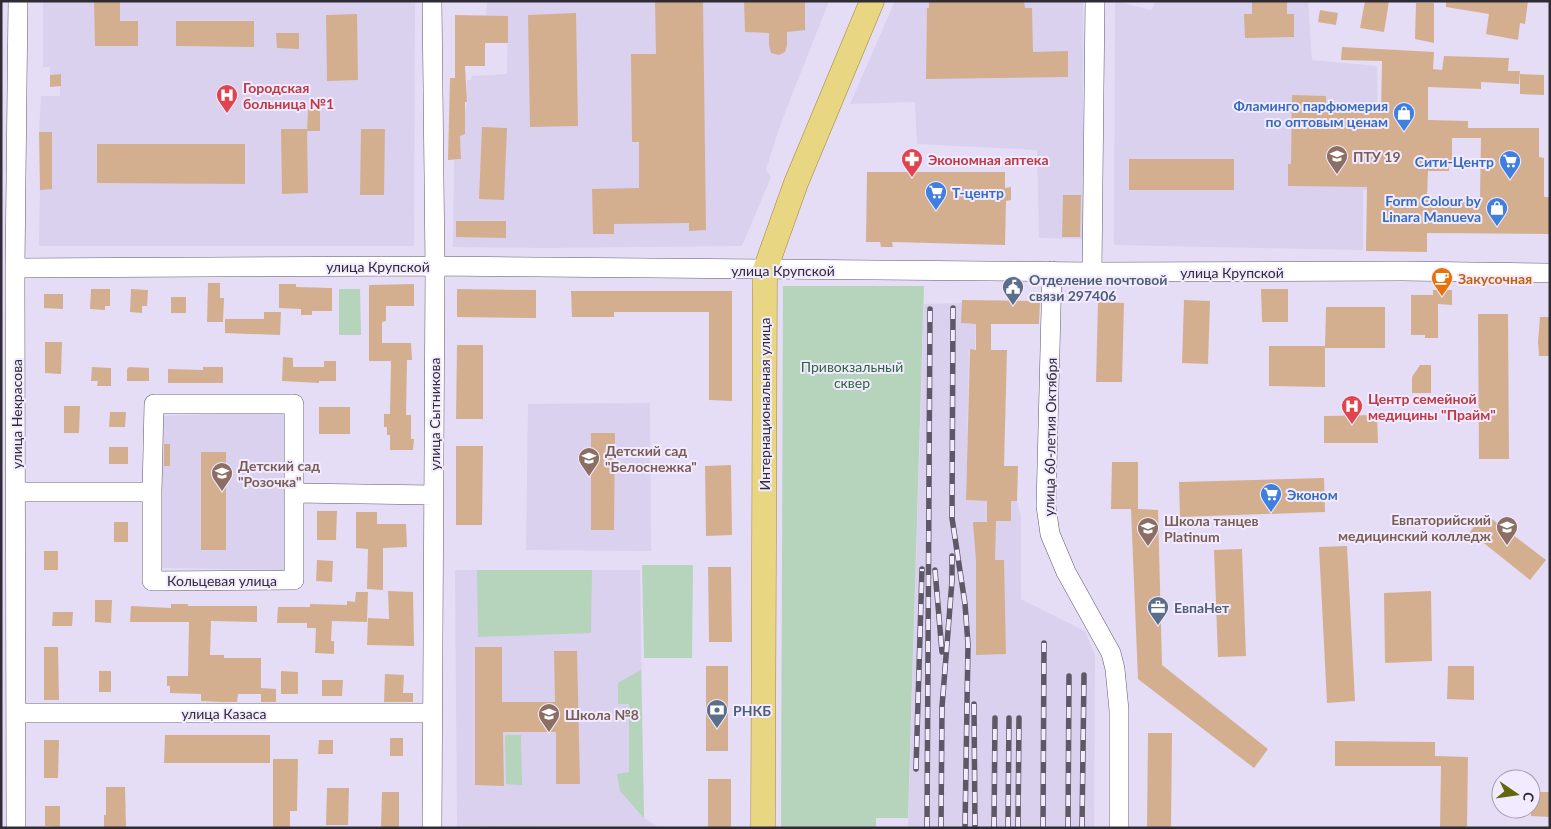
<svg xmlns="http://www.w3.org/2000/svg" width="1551" height="829" font-family="Lato,sans-serif">
	<style>
		.built { fill: #dad1ef }
		.green { fill: #b5d4bb }
		.building { fill: #d4af8f; fill-rule: evenodd }
		.lines { fill: none; stroke-linecap: round; stroke-linejoin: round }
		.minor-casing { stroke: #61596e; stroke-width: 20 }
		.major-casing { stroke: #9e8832; stroke-width: 25 }
		.minor { stroke: #fff; stroke-width: 19 }
		.major { stroke: #e9d683; stroke-width: 24 }
		.rail-casing { stroke: #5d5865; stroke-width: 5.5 }
		.rail { stroke: #f2ebff; stroke-width: 4; stroke-dasharray: 11; stroke-linecap: butt }
		.labels { text-anchor: middle; dominant-baseline: central; stroke-width: 4; stroke-linejoin: round; paint-order: stroke }
		.health-label { font-size: 14px; font-weight: bold; fill: #be3a42; stroke: #f2ebff; text-anchor: start }
		.shop-label { font-size: 14px; font-weight: bold; fill: #366cbe; stroke: #f2ebff; text-anchor: end }
		.education-label { font-size: 14px; font-weight: bold; fill: #785e54; stroke: #f2ebff; text-anchor: start }
		.street-label { font-size: 14px; fill: #2f2c35; stroke: #f2ebff }
		.food-label { font-size: 14px; font-weight: bold; fill: #c56008; stroke: #f2ebff; text-anchor: start }
		.service-label { font-size: 14px; font-weight: bold; fill: #4e5e75; stroke: #f2ebff; text-anchor: start }
		.park-label { font-size: 14px; fill: #2b653c; stroke: #f2ebff }
	</style>
	<rect width="100%" height="100%" fill="#e5ddf5"/>
	<path class="built" d="M43,1H415L414,246H39L40,190L52,188V132H39L41,96H60V86H61V74L50,75V67H43Z
		M487,1H829L779,128L766,170L771,177L742,246L544,248L453,247L454,160L461,159L460,136L467,102V80H471L472,76L507,74L508,16H486Z
		M895,1H1083V239L1039,238L1037,150L917,144L915,102L850,104Z
		M1115,1L1151,10L1156,1H1308L1312,60L1377,66L1378,152L1388,190H1363V250L1114,245Z
		M962,303V323L976,324L975,350H969L966,500L1017,501L1021,517V599L1085,631L1095,655L1094,828H908L924,304Z
		M650,403L651,551L526,550L528,404Z
		M288,411L285,570L158,568V416Z
		M455,570H640L644,818L660,828H457Z"/>
	<path class="green" d="M783,286H924L908,818H876V828H781Z
		M339,289H360L361,335H339Z
		M642,565H693L692,658H644Z
		M477,570H592L591,633L478,637Z
		M641,670L644,818L620,791L617,774L629,772V704H618V683Z
		M505,735H521L522,785L506,784Z
		M488,826L632,828H484Z"/>
	<path class="building" d="M94,1H120V21H138V46H95Z
		M655,1H703L706,230L689,231V223L614,224V234H593L592,189L639,188V142H632L631,54H656Z
		M744,1H805V30L787,32V45L785,52L779,55L771,53L769,45V33L745,32Z
		M929,1H1024L1025,8H1032L1033,52L1068,51V77L926,79L927,8H929Z
		M1252,1H1287V14H1294V37L1245,38L1244,14H1252Z
		M1365,1H1389L1384,32L1360,28Z
		M1446,1H1528L1525,24L1520,23L1518,40L1486,34L1489,14L1446,7Z
		M1416,3H1434V43L1415,39Z
		M1320,10L1338,13L1336,25L1318,22Z
		M576,13L578,126L530,127L528,15Z
		M357,14L358,80L327,81L326,15Z
		M455,15L508,16V43H485V66H465L467,102H465V134L460,136L461,159L448,160L450,78H455Z
		M176,21H254V47L176,46Z
		M276,33H299V49L277,48Z
		M1342,47L1434,52L1433,69L1442,70L1444,56L1509,58L1508,71H1520L1519,84L1481,82V89L1428,87V120L1468,121V128H1539V157L1544,158V197H1550V234L1427,233V252L1366,251L1367,187L1288,186V164H1291L1292,95L1326,96V112L1381,113L1382,61L1341,60ZM1452,138H1481L1480,198L1427,197L1428,171H1449V165H1452Z
		M61,74V86L50,87V75Z
		M1520,74L1544,75V95L1520,94Z
		M308,109L320,110V131H307Z
		M482,127L507,128L504,200L479,199Z
		M281,129H307L308,193L282,194Z
		M361,129H385L384,195H360Z
		M39,132H52V189L40,190Z
		M97,144H245V184L97,183Z
		M1129,159H1234V190H1129Z
		M867,172H1005V188L1011,187V200L1006,201L1005,245L892,242L893,247H881L880,242H866Z
		M1063,195H1081L1080,237H1062Z
		M456,221H506V238L456,237Z
		M208,283H220V298H224L223,322H207Z
		M279,284H296V287L332,288V311H312V315H301V309L279,308Z
		M414,284V306H386V321L382,322V343H411L412,360H407L406,415H411V439H414L413,450H390V435H387V427H384V414H390L391,361H369V285Z
		M91,289H110V306H105V310L90,309Z
		M131,289L148,290L147,306H142V313L130,312Z
		M457,289L536,290V318L457,317Z
		M1261,289H1288V322H1262Z
		M1433,290H1452V305L1438,304V338H1425V335H1411V295H1433Z
		M571,291H732V401L709,400V312H614V317H572Z
		M44,294H63V309L44,308Z
		M171,297H186V313H171Z
		M962,300L1040,301L1039,324H991V350H1007L1004,466H1018L1017,501H1011V521H996L995,560H1004L1006,654L976,655V561L973,522H987V501L966,500L970,349L976,350V324L961,323Z
		M1184,300L1210,301L1208,364L1182,363Z
		M1098,302L1124,303L1122,382H1096Z
		M1326,307H1385V348H1325Z
		M264,312H281L280,335L225,333V319H264Z
		M1478,314H1508L1509,459H1479Z
		M1540,317H1550V356H1539L1538,342Z
		M45,342H62L61,374L45,373Z
		M457,345H483V419H456Z
		M1269,346H1325V387L1269,386Z
		M283,357L293,358V367H324V361H336V381H319V383L282,381Z
		M1420,365H1431V393H1412V377Z
		M92,367L111,368V386H97L98,381H91Z
		M129,367L149,368V381H127V369Z
		M203,367H223V383H168V369L203,370Z
		M64,406H80L79,433H64Z
		M319,407H350V434H319Z
		M110,412H126L125,427H109Z
		M1377,415L1378,443H1324V416Z
		M591,433H615L614,530H591Z
		M164,444H170V466H164Z
		M456,446H483L482,525H456Z
		M109,447H128V464H109Z
		M201,452H226V550H201Z
		M1112,462H1138V509L1158,510L1162,665L1268,749L1254,768L1138,679L1131,509H1111Z
		M731,465L732,535L706,536L705,466Z
		M1324,478L1325,512L1180,517L1179,482Z
		M317,511H337L336,540H317Z
		M356,512H377V524H406L407,547L383,548V590L367,589L368,549L356,548Z
		M1484,513L1546,560L1530,580L1470,532Z
		M114,522H128V542H114Z
		M1347,546L1355,701L1327,703L1319,547Z
		M1242,549L1246,656L1218,657L1214,550Z
		M44,551H58V570H44Z
		M317,560L333,561L332,582L316,581Z
		M708,567H731L732,642H709Z
		M388,591L413,592L414,646L367,645L368,618L389,619Z
		M1431,591L1432,661L1385,663L1384,593Z
		M356,592H368L367,622L332,621L331,641H334V654L315,653L316,628H307V623H277L278,607H310V604L347,605V601L355,602Z
		M95,600H112L111,623L95,622Z
		M171,604H188V606H257V622L211,621L210,655H224V658H261V694H238L237,702H222L201,701V694L170,693V686H167V676H188L189,622H130L131,606L171,608Z
		M53,612H73L72,626H52Z
		M44,647H58L59,700H44Z
		M475,647H502V702H555L554,651H577L580,784H556V732H503L504,786L475,785Z
		M706,666H728V751H706Z
		M1448,666H1474V700L1447,699Z
		M99,671H111V692H99Z
		M281,671L298,672V694H281Z
		M385,674L404,675L403,693H413V702H384Z
		M322,680H343L342,696H322Z
		M261,688L276,689V702H261Z
		M1148,733H1172L1171,828H1147Z
		M165,735H270V763H164Z
		M390,738H403V756H390Z
		M44,740H59L58,778H44Z
		M319,740H333V754H318Z
		M1335,741L1435,742V756L1468,757L1467,828H1440L1441,766H1335Z
		M273,759H298L297,811H290V828H273Z
		M708,779H731V828H708Z
		M106,787H125L126,828H104V815H106Z
		M327,788H349L348,825H326Z
		M382,792H399V828H381Z
		M1531,792H1550V817L1531,816Z
		M45,806H60V827L45,826Z"/>
	<g class="lines">
		<g class="minor-casing">
			<path id="minor" d="M432,1L435,266L432,828
				M15,268L435,266L1092,272L1403,271L1550,273
				M1052,271L1046,506L1050,534L1066,572L1111,653L1115,669L1119,710V828
				M1092,272L1095,1
				M154,404H294V580L152,581V492Z
				M16,492H152
				M294,493L433,495
				M16,713H432
				M16,828L15,268L18,1"/>
		</g>
		<g class="major-casing">
			<path id="major" d="M763,828L765,270L796,183L872,1"/>
		</g>
		<use href="#minor" class="minor"/>
		<use href="#major" class="major"/>
		<g class="rail-casing">
			<path id="rail" d="M953,308L952,518L965,604L968,644L965,828
				M935,570L942,652
				M974,704L975,828
				M916,769L922,569
				M927,828L930,309
				M941,828L942,707L952,581V556
				M994,828L995,718
				M1008,828L1009,718
				M1018,828L1019,718
				M1043,828L1044,643
				M1068,828L1069,676
				M1082,828L1084,675"/>
		</g>
		<use href="#rail" class="rail"/>
	</g>
	<defs>
		<g id="hospital-pin" transform="scale(1.125)"><path d="M0 17L-7.5 6A9.5 9.5 0 1 1 7.5 6Z" fill="#e0444e" stroke="#f2ebff"/><path d="M-5-5h3v3.5h4V-5h3V5h-3V1.5h-4V5h-3Z" fill="#fff"/></g>
		<g id="shop-pin" transform="scale(1.125)"><path d="M0 17L-7.5 6A9.5 9.5 0 1 1 7.5 6Z" fill="#3f7fe0" stroke="#f2ebff"/><path d="M-5-2.5h2.3a2.7 3.5 0 0 1 5.4 0H5L5.5 6h-11ZM-1.5-2.5h3a1.5 2.3 0 0 0-3 0Z" fill="#fff"/></g>
		<g id="university-pin" transform="scale(1.125)"><path d="M0 17L-7.5 6A9.5 9.5 0 1 1 7.5 6Z" fill="#8d6e63" stroke="#f2ebff"/><path d="M0-5L7-2L0 1L-7-2ZM-4 1L0 2.5L4 1V4Q0 6-4 4Z" fill="#fff"/></g>
		<g id="pharmacy-pin" transform="scale(1.125)"><path d="M0 17L-7.5 6A9.5 9.5 0 1 1 7.5 6Z" fill="#e0444e" stroke="#f2ebff"/><path d="M-2-6h4v4h4v4h-4v4h-4v-4h-4v-4h4Z" fill="#fff"/></g>
		<g id="supermarket-pin" transform="scale(1.125)"><path d="M0 17L-7.5 6A9.5 9.5 0 1 1 7.5 6Z" fill="#3f7fe0" stroke="#f2ebff"/><path d="M-6-5.5h2.5l.6 2H6L4.5 2H-2.5L-4.4-4H-6ZM-1.5 3.2a1.3 1.3 0 1 0 .1 0ZM3 3.2a1.3 1.3 0 1 0 .1 0Z" fill="#fff"/></g>
		<g id="cafe-pin" transform="scale(1.125)"><path d="M0 17L-7.5 6A9.5 9.5 0 1 1 7.5 6Z" fill="#e8710a" stroke="#f2ebff"/><path d="M-5.5-4.5H6V0H3Q3 3.5 0 3.5H-2.5Q-5.5 3.5-5.5 0ZM3-3.2v2h1.7v-2ZM-6 4.5H4V6H-6Z" fill="#fff"/></g>
		<g id="civic-pin" transform="scale(1.125)"><path d="M0 17L-7.5 6A9.5 9.5 0 1 1 7.5 6Z" fill="#5c6f8a" stroke="#f2ebff"/><path d="M-.6-6.5H3V-4.5H.6V-3L4-1V1h2V6H-6V1h2V-1L-.6-3ZM-1.2 2.5V6h2.4V2.5Z" fill="#fff"/></g>
		<g id="school-pin" transform="scale(1.125)"><path d="M0 17L-7.5 6A9.5 9.5 0 1 1 7.5 6Z" fill="#8d6e63" stroke="#f2ebff"/><path d="M0-5L7-2L0 1L-7-2ZM-4 1L0 2.5L4 1V4Q0 6-4 4Z" fill="#fff"/></g>
		<g id="office-pin" transform="scale(1.125)"><path d="M0 17L-7.5 6A9.5 9.5 0 1 1 7.5 6Z" fill="#5c6f8a" stroke="#f2ebff"/><path d="M-6-3h4V-5.5h4V-3h4V5H-6ZM-1-4.5V-3h2v-1.5ZM-6 0V1H6V0Z" fill="#fff"/></g>
		<g id="bank-pin" transform="scale(1.125)"><path d="M0 17L-7.5 6A9.5 9.5 0 1 1 7.5 6Z" fill="#5c6f8a" stroke="#f2ebff"/><path d="M-6-4H6V4H-6ZM0-2.3a2.3 2.3 0 1 0 0 4.6a2.3 2.3 0 1 0 0-4.6Z" fill="#fff"/></g>
	</defs>
	<g fill-rule="evenodd">
		<use href="#hospital-pin" x="227" y="95"/>
		<use href="#shop-pin" x="1404" y="113"/>
		<use href="#university-pin" x="1337" y="156"/>
		<use href="#pharmacy-pin" x="912" y="159"/>
		<use href="#supermarket-pin" x="1510" y="161"/>
		<use href="#supermarket-pin" x="936" y="192"/>
		<use href="#shop-pin" x="1497" y="208"/>
		<use href="#cafe-pin" x="1442" y="278"/>
		<use href="#civic-pin" x="1013" y="287"/>
		<use href="#hospital-pin" x="1352" y="406"/>
		<use href="#school-pin" x="589" y="458"/>
		<use href="#school-pin" x="222" y="473"/>
		<use href="#supermarket-pin" x="1271" y="494"/>
		<use href="#university-pin" x="1507" y="527"/>
		<use href="#school-pin" x="1148" y="528"/>
		<use href="#office-pin" x="1158" y="607"/>
		<use href="#bank-pin" x="717" y="710"/>
		<use href="#school-pin" x="549" y="714"/>
	</g>
	<g class="labels">
		<g class="health-label">
			<text x="243" y="87">Городская<tspan x="243" dy="16">больница №1</tspan></text>
			<text x="928" y="159">Экономная аптека</text>
			<text x="1368" y="398">Центр семейной<tspan x="1368" dy="16">медицины "Прайм"</tspan></text>
		</g>
		<g class="shop-label">
			<text x="1388" y="105">Фламинго парфюмерия<tspan x="1388" dy="16">по оптовым ценам</tspan></text>
			<text x="1494" y="161">Сити-Центр</text>
			<text x="952" y="192" text-anchor="start">Т-центр</text>
			<text x="1481" y="200">Form Colour by<tspan x="1481" dy="16">Linara Manueva</tspan></text>
			<text x="1287" y="494" text-anchor="start">Эконом</text>
		</g>
		<g class="education-label">
			<text x="1353" y="156">ПТУ 19</text>
			<text x="605" y="450">Детский сад<tspan x="605" dy="16">"Белоснежка"</tspan></text>
			<text x="238" y="465">Детский сад<tspan x="238" dy="16">"Розочка"</tspan></text>
			<text x="1491" y="519" text-anchor="end">Евпаторийский<tspan x="1491" dy="16">медицинский колледж</tspan></text>
			<text x="1164" y="520">Школа танцев<tspan x="1164" dy="16">Platinum</tspan></text>
			<text x="565" y="714">Школа №8</text>
		</g>
		<g class="street-label">
			<text x="378" y="266">улица Крупской</text>
			<text x="783" y="270">улица Крупской</text>
			<text x="1232" y="272">улица Крупской</text>
			<text transform="translate(764 404) rotate(-90)">Интернациональная улица</text>
			<text transform="translate(16 414) rotate(-90)">улица Некрасова</text>
			<text transform="translate(434 414) rotate(-90)">улица Сытникова</text>
			<text transform="translate(1050 437) rotate(-89)">улица 60-летия Октября</text>
			<text x="222" y="580">Кольцевая улица</text>
			<text x="224" y="713">улица Казаса</text>
		</g>
		<g class="food-label">
			<text x="1458" y="278">Закусочная</text>
		</g>
		<g class="service-label">
			<text x="1029" y="279">Отделение почтовой<tspan x="1029" dy="16">связи 297406</tspan></text>
			<text x="1174" y="607">ЕвпаНет</text>
			<text x="733" y="710">РНКБ</text>
		</g>
		<g class="park-label">
			<text x="852" y="366">Привокзальный<tspan x="852" dy="16">сквер</tspan></text>
		</g>
	</g>
	<rect width="1551" height="829" fill="none" stroke="#2f2c35" stroke-width="5"/>
	<g transform="translate(1516 794) rotate(103)"><circle r="24" fill="#f2ebff" stroke="#a49fae"/>
	<path d="M0-4L9 19L0 12L-9 19Z" fill="#616809"/>
	<text y="-8" font-size="14" font-weight="bold" text-anchor="middle" fill="#2f2c35">С</text>
	</g>
</svg>
